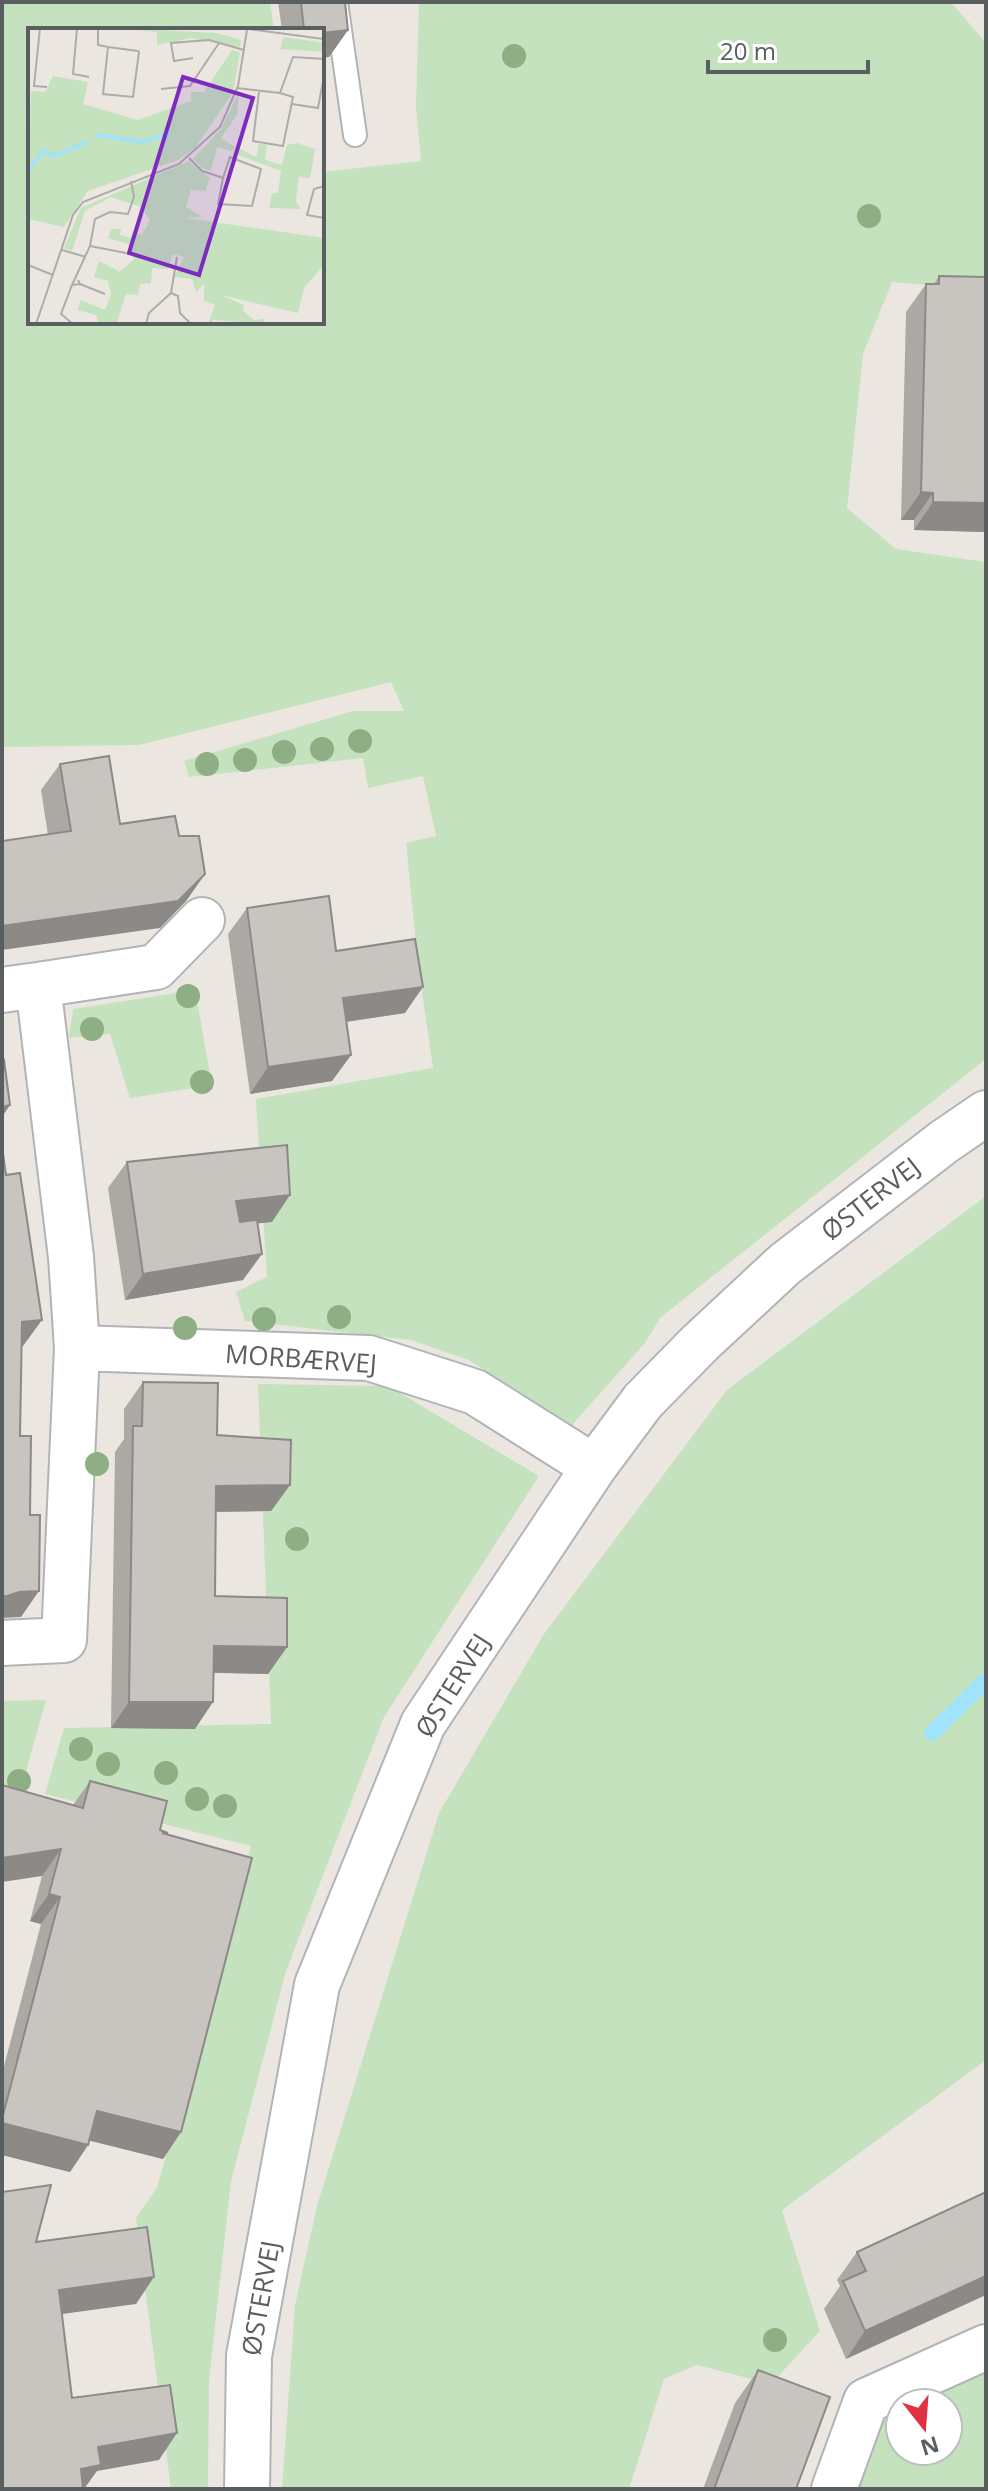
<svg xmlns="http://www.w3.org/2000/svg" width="988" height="2491" font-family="'Open Sans',sans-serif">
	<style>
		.green { fill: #c4e2bd }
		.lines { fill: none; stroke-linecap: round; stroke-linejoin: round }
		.stream { stroke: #a1e3fa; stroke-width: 16 }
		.lane-casing { stroke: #b1b4b7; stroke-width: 26 }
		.street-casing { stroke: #b1b4b7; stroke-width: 48 }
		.lane { stroke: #fff; stroke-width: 22 }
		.street { stroke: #fff; stroke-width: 44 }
		.tree { fill: #8eae84 }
		.wall { fill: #aca9a5 }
		.shaded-wall { fill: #8c8986 }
		.building { fill: #c8c4c0; stroke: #8c8986; stroke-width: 2 }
		.labels { text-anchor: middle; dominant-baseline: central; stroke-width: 6; stroke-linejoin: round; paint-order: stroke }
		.street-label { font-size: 26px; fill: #595e60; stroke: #fff }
		.inset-river { fill: none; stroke: #a1e3fa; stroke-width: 4 }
		.inset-road { fill: none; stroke: #adaca9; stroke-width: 2 }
		.view { fill: #7b2cbf; fill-opacity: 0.15; stroke: #7b2cbf; stroke-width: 4 }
		.inset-edge { fill: none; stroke: #595e60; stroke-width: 4 }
	</style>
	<rect width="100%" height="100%" fill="#ebe7e0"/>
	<path class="green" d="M2,2H270L274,30H30V322H322V172L421,161L416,107L419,2H951L986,43V289L892,282L863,354L847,508L896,549L986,562V1059L660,1318L645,1343L572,1425L469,1360L411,1340L245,1321L236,1292L267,1277L256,1099L433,1068L418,964L406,843L436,836L423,776L368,788L363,758L189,777L184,761L353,711H404L391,682L139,745L2,747Z
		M195,990L212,1085L130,1098L110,1034L69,1038L73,1009Z
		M986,1196V2060L782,2210L820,2331L771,2384L697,2365L664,2379L629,2489H282L295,2305L317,2206L439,1813L544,1634L727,1390Z
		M258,1384L388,1386L539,1476L384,1717L286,1971L231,2181L209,2381L208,2489H171L136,2218L157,2188L251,1846L45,1794L64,1728L271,1724Z
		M46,1700L17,1803L2,1798V1701Z
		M986,2370V2489H859L884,2420L900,2412V2451H948V2403H919Z"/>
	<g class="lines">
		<path class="stream" d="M932,1733L986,1680"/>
		<g class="lane-casing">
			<path id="lane" d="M336,2L355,135"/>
		</g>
		<g class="street-casing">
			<path id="street" d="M38,985L156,967L202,920
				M2,990L38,985L71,1257L77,1348L64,1640L2,1643
				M77,1348L369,1358L475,1392L594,1467
				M247,2489L249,2356L317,1985L423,1724L594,1467L643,1401L700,1343L785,1264L945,1141L986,1113
				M834,2489L866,2401L986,2347"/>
		</g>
		<use href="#lane" class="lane"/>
		<use href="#street" class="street"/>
	</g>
	<g class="tree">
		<circle cx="514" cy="56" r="12"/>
		<circle cx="869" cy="216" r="12"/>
		<circle cx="360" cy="741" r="12"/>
		<circle cx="322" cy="749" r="12"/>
		<circle cx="284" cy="752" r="12"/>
		<circle cx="245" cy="760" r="12"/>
		<circle cx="207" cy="764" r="12"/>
		<circle cx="188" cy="996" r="12"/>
		<circle cx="92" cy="1029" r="12"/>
		<circle cx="202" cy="1082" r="12"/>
		<circle cx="339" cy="1317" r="12"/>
		<circle cx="264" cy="1319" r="12"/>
		<circle cx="185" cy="1328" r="12"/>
		<circle cx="97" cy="1464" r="12"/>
		<circle cx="297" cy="1539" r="12"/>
		<circle cx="81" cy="1749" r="12"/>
		<circle cx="108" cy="1764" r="12"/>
		<circle cx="166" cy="1773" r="12"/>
		<circle cx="19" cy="1781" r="12"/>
		<circle cx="197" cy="1799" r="12"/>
		<circle cx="225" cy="1806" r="12"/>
		<circle cx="775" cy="2340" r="12"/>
	</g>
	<path class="wall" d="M278,2H345L348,30L329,57L322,30H282Z
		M939,276L986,277V532L914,530V520H901L906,312L926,284H934Z
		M60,764L120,824L179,836L205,874L186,901L160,928L48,835L41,790Z
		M247,908L336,951L405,1013L346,1022L351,1055L332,1081L250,1094L228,934Z
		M127,1162L272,1222L257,1223L243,1280L125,1300L108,1188Z
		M143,1382L290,1485L271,1511L216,1512L215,1596L287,1647L268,1674L214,1673L195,1729L111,1728L115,1452L124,1439V1409Z
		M90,1781L167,1835L181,2132L163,2159L90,2140L88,2145L70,2172L2,2155V2074L41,1924L30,1921L42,1876L73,1805Z
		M986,2192L846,2359L824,2309L840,2286L837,2280L857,2252Z
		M758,2370L796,2489H703L735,2403Z"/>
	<path class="shaded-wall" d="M348,30L329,57L322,58V33Z
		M921,492L933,493L914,520H901Z
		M933,502L986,503V532L914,530Z
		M205,874L186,901L160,928L2,950V926Z
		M423,987L405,1013L324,1025L343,998Z
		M351,1055L332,1081L250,1094L268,1067Z
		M10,1105L2,1117V1107Z
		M290,1195L272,1222L218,1227L236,1201Z
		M262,1254L243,1280L125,1300L143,1274Z
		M42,1320L23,1346L3,1348L22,1322Z
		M290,1485L271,1511L198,1512L216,1486Z
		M39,1591L21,1617L2,1618V1596L19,1592Z
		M214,1646L287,1647L268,1674L195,1672Z
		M129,1702H213L195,1729L111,1728Z
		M61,1849L42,1876L2,1882V1858Z
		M49,1894L60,1897L41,1924L30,1921Z
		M97,2111L181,2132L163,2159L79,2138Z
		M2,2123L88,2145L70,2172L2,2155Z
		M986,2276V2295L846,2359L865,2331Z
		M154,2277L136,2304L40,2317L59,2290Z
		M177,2433L159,2460L97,2471L84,2489H66L81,2469L98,2447Z"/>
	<path class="building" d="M301,2H345L348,30L322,33V30H304Z
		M939,276L986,277V503L933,502V493L921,492L926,284H939Z
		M109,756L120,824L175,816L179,836H199L205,874L178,901L2,926V841L71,831L60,764Z
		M329,896L336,951L415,939L423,987L343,998L351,1055L268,1067L247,908Z
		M4,1060L10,1105L2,1107V1061Z
		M287,1145L290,1195L236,1201L240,1222L257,1220L262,1254L143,1274L127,1162Z
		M2,1146L6,1175L20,1173L42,1320L22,1322L20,1436H31L30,1515H40L39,1591L19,1592L7,1596H2Z
		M143,1382L218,1383L217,1435L291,1440L290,1485L216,1486L215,1596L287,1598V1647L214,1646L213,1702H129L133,1426H142Z
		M90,1781L167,1801L160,1830L168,1833H162L252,1858L181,2132L97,2111L88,2145L2,2123V2119L60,1897L49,1894L61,1849L2,1858V1785L83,1808Z
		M51,2185L36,2242L147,2227L154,2277L59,2290L72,2398L170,2385L177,2433L98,2447L101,2465L81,2469L83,2489H3L2,2192Z
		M986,2192V2276L865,2331L843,2281L866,2271L857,2252Z
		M758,2370L830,2397L796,2489H714Z"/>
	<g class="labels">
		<g class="street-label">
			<text transform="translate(870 1198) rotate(-38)">ØSTERVEJ</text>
			<text transform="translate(301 1358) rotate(4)">MORBÆRVEJ</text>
			<text transform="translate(452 1685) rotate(-58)">ØSTERVEJ</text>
			<text transform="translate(260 2298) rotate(-80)">ØSTERVEJ</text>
		</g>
	</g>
	<g transform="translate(28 28)">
		<rect width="296" height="296" fill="#ebe7e0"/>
		<path d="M92,0L189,5L213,12L212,19L163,10L129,17V4ZM256,9L296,15V24L252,21ZM204,22L212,24L205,64L168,119L150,132L60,163L36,199L0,191L3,63L17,64L25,48L60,54L55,76L110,92L163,73V64H176ZM211,63L209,87L193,110L207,119L204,123L189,119L183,143L174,140L165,131L193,101ZM269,115L287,121L282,150L271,149L268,173L273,181L241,180L244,165H250L253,143L205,125L209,119L228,129L231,116L239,117L237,132L254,137L259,117ZM161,133L182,150L177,163L163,162L158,179L174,189L158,190L296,210V237L276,260L270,285L193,267L216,277L215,283L226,292L236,291V296L186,292L180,296L187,277L176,273V256L168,264L164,251L146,249L156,229L145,226L140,241L124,240L123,255L112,256L110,267L98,266L89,294L72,296L68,287L49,282L53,272L77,282L83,266L80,253L66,249L71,233L92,244L106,231L100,216L80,210L83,201H93L92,207L102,210L105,204L114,207L122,192L113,179L83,169L57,183L44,223L36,220L53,180Z" fill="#c4e2bd"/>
		<path class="inset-river" d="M69,107L116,114L143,104M0,142L16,123L26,128L59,114"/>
		<path class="inset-road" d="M12,0L6,58L19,59M49,0L45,46L61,49M70,0V17L80,19L110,23L111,24L105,69L75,66L80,19M213,0L296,11M165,30L146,33L143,15L181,12L216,22M209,60L252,65L265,69L255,118L225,113L231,64M133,61L162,58L191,15M252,65L265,29L296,31M264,76L290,80L296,48M161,130L174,143L195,150L202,129L233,141L224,178L190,176L195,150M296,158L286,161L279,187L296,190M62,218L98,225M34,222L58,229M0,237L25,247M50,252L52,256L44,257L62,218L67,191L82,184L100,186L106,169L103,153M52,256L77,266M44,257L33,286L45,296M143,265L149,229M8,296L45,187L55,174L151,136L192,99L210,58L219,2M118,296L121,285L143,265L150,268L152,285L163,296"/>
		<path class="view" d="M155,49L225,70L171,247L101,225Z"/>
		<rect width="296" height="296" class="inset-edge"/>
	</g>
	<rect width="988" height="2491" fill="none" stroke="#595e60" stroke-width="8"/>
	<g transform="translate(924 2427) rotate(163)"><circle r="38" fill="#ffffff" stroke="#bdbfbf" stroke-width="2"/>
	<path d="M0-6L14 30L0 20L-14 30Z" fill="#df3344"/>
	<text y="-12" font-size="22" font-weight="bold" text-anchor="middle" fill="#595e60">N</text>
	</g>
	<path d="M708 60v12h160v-12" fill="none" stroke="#595e60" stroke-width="4"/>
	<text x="720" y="60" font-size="24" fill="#595e60" stroke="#ffffff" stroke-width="6" paint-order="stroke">20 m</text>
</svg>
